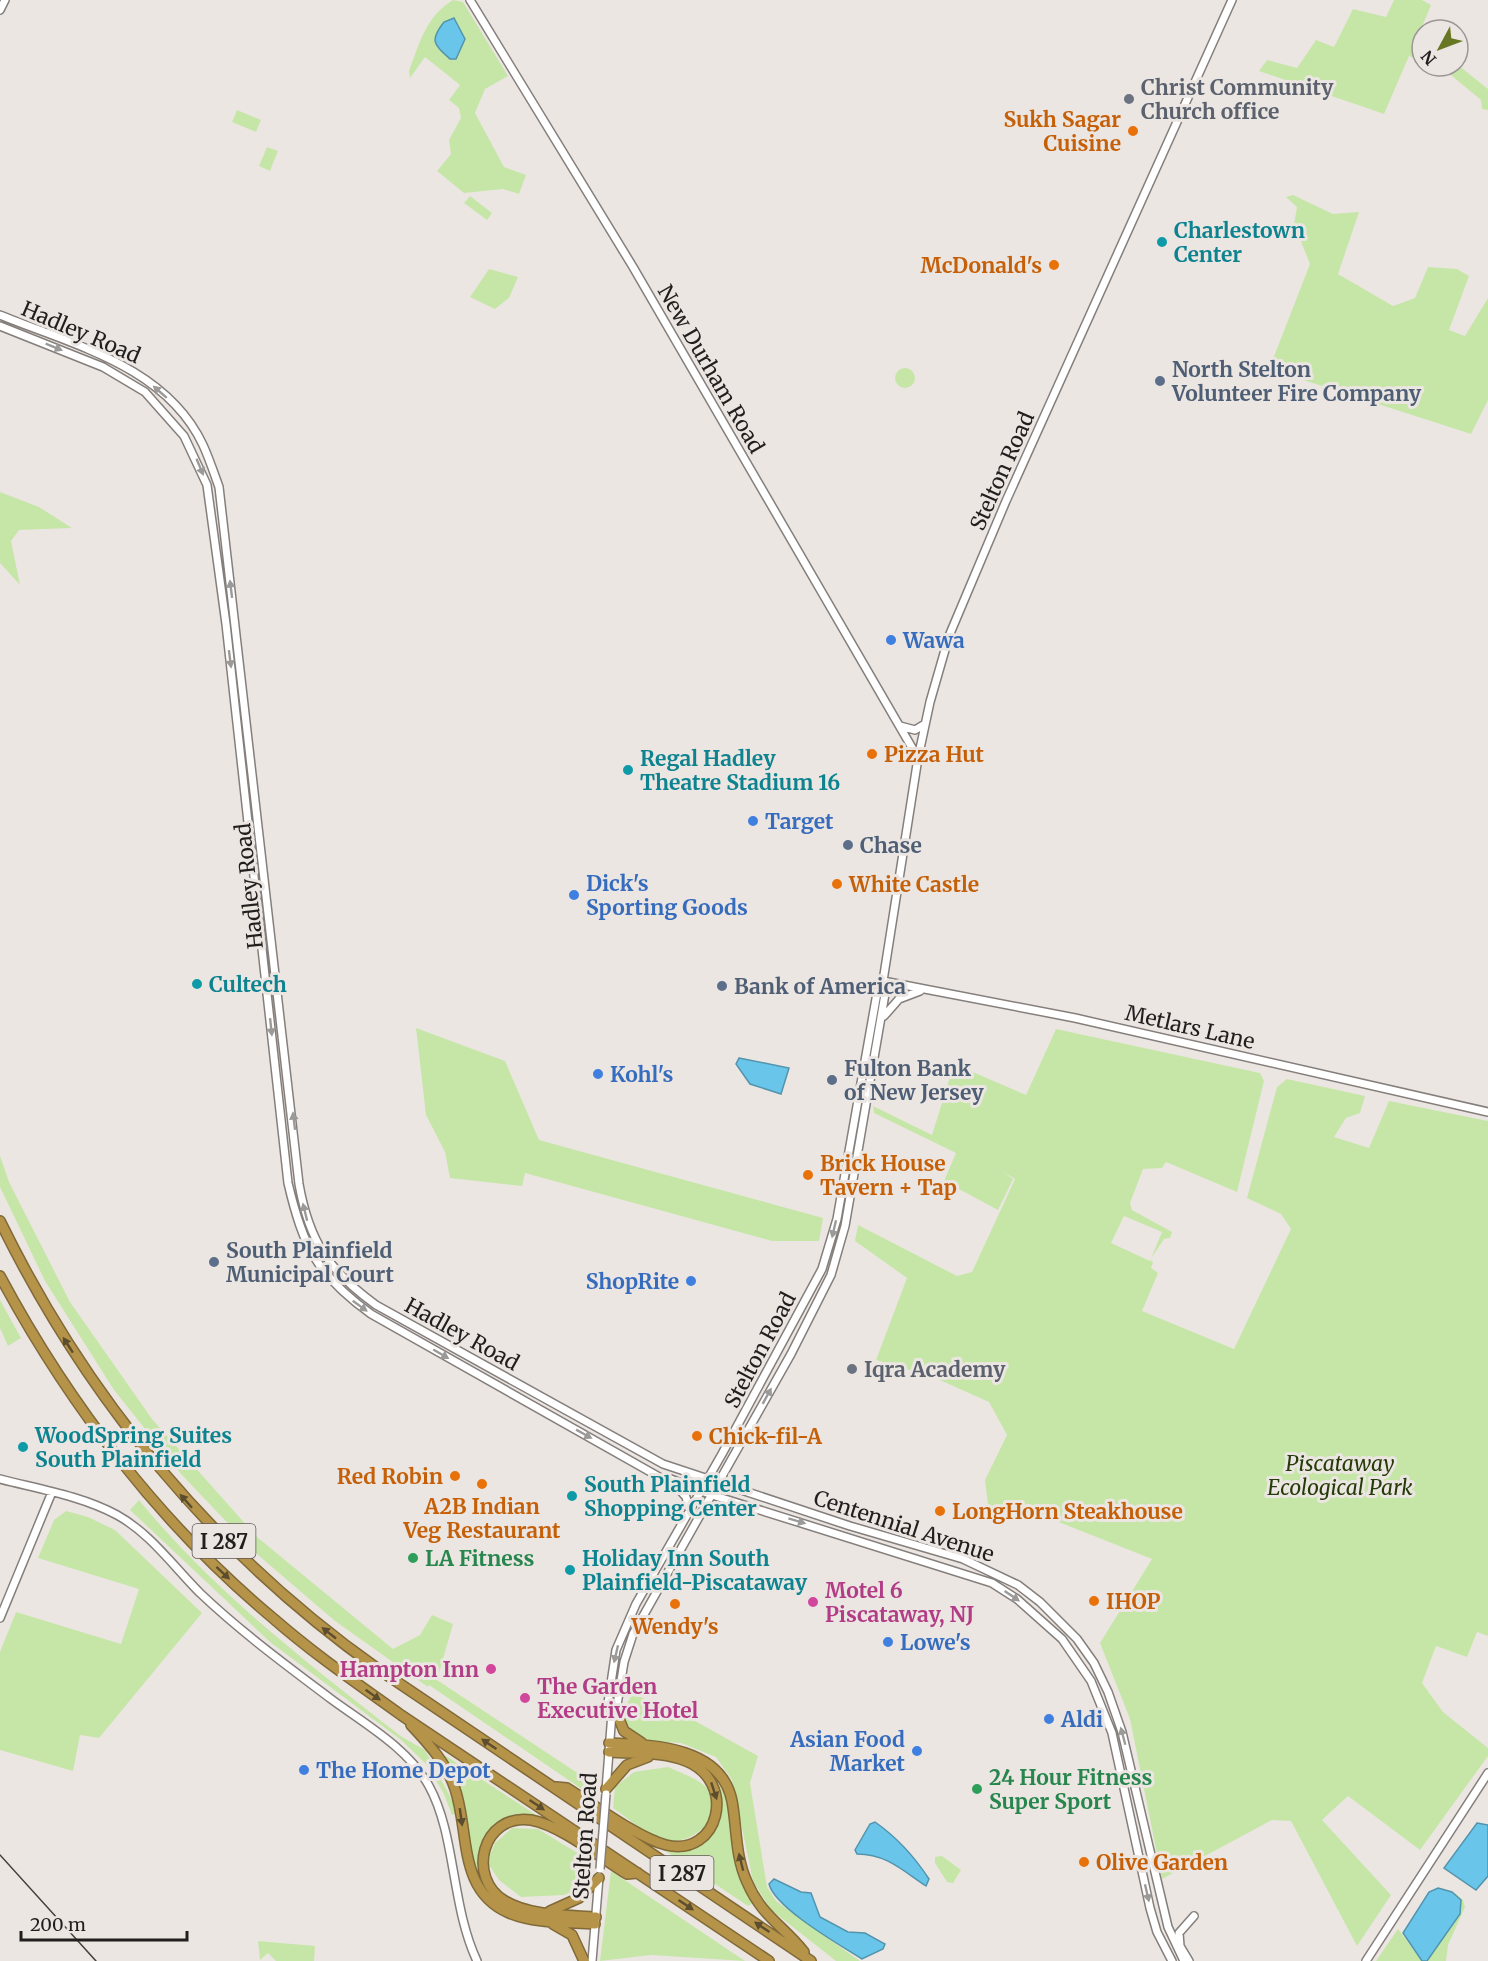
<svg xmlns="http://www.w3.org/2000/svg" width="1488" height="1961" font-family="Merriweather,serif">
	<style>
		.green { fill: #c6e6a8; fill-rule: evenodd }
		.water { fill: #69c6ea; stroke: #5394ac; stroke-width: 1.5 }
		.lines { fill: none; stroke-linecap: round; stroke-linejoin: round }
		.secondary-casing { stroke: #857f7c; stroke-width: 10 }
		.highway-casing { stroke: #816a39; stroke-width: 12 }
		.secondary { stroke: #fff; stroke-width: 7 }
		.highway { stroke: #b59348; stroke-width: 9 }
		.rail { stroke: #423e3d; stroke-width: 1.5 }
		.secondary-bridge-casing { stroke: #857f7c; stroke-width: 10; stroke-linecap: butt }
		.secondary-bridge { stroke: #fff; stroke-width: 7 }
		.oneway { fill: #9b9a99 }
		.oneway2 { fill: #5c4d2e }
		.worship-dot { fill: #6b7280; stroke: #ece6e3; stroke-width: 2 }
		.food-dot { fill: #e8710a; stroke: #ece6e3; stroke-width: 2 }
		.culture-dot { fill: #0f9aa8; stroke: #ece6e3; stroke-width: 2 }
		.service-dot { fill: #5c6f8a; stroke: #ece6e3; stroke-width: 2 }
		.shop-dot { fill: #3f7fe0; stroke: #ece6e3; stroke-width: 2 }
		.leisure-dot { fill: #2e9e5b; stroke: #ece6e3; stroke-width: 2 }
		.hotel-dot { fill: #d1479c; stroke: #ece6e3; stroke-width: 2 }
		.labels { text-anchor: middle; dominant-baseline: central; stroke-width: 6; stroke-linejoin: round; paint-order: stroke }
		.shield { fill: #ece6e3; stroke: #5e5a58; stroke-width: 1.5 }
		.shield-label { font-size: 20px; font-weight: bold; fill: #211e1d }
		.worship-label { font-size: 21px; font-weight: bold; fill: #5b616d; stroke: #ece6e3; text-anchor: start }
		.food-label { font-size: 21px; font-weight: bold; fill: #c56008; stroke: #ece6e3; text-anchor: start }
		.culture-label { font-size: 21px; font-weight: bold; fill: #0d838f; stroke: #ece6e3; text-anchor: start }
		.street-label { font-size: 21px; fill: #211e1d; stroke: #ece6e3 }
		.service-label { font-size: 21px; font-weight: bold; fill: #4e5e75; stroke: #ece6e3; text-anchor: start }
		.shop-label { font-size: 21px; font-weight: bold; fill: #366cbe; stroke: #ece6e3; text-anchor: start }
		.park-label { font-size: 21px; font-style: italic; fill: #253c08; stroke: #ece6e3 }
		.leisure-label { font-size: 21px; font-weight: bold; fill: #27864d; stroke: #ece6e3; text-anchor: start }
		.hotel-label { font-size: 21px; font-weight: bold; fill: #b23c85; stroke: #ece6e3; text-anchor: start }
	</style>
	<rect width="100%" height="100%" fill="#ece6e3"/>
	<path class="green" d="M453,0L463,2L508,76L485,89L475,113L504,167L526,175L519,194L503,189L464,193L437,171L451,154L449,140L461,118L459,108L449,100L460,85L425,57L410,78L409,71C419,44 426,16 453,0Z
		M1394,0H1422L1431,5L1419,34L1422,37V61L1409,56L1384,114L1259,71L1267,60L1297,68L1316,40L1334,47L1353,9L1386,17Z
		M1458,65L1488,89V110L1482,109L1481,100L1446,71L1433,66Z
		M237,110L261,120L256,132L232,122Z
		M267,147L278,151L270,171L259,166Z
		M1293,195L1333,214L1359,212L1338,274L1393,306L1415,298L1428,267L1457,269L1469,276L1449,330L1465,336L1488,298V400L1471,434L1269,369L1310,264L1294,224L1297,207L1286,197Z
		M470,196L492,213L487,220L464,203Z
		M489,269L518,277L509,298L495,309L470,297Z
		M895 378a10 10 0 1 1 20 0a10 10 0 1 1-20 0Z
		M0,492L39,507L72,528L19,530L11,541L20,585L0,563Z
		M416,1028L505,1061L539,1140L823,1218L819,1241H772L525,1173L522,1186L450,1178L445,1152L426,1115Z
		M1056,1029L1260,1073L1264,1081L1237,1192L1166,1162L1162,1168L1143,1169L1130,1203L1132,1210L1172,1232L1170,1238L1164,1239L1150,1260L1153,1262L1151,1268L1158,1273L1142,1311L1234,1349L1291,1229L1281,1214L1247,1198L1277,1087L1287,1079L1365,1096L1360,1113L1346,1118L1334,1137L1369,1148L1389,1101L1488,1121V1636L1477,1632L1467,1657L1436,1646L1422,1683L1443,1712L1488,1748V1756L1420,1850L1348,1796L1322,1820L1391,1895L1357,1946L1291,1821L1272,1820L1162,1879L1130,1719L1100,1643L1152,1559L1046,1517L1016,1522L989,1513L985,1480L1007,1435L989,1402L933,1377L876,1360L907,1278L855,1241L858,1225L957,1276L972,1272L1015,1179L1003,1172L1013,1179L998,1210L944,1181L956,1153L874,1113L873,1106L932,1135L954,1064L1026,1095ZM1124,1216L1162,1232L1150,1261L1111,1243Z
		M0,1156L9,1182L70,1302L152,1419L257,1537L393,1649L420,1635L432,1615L453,1624L437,1680L585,1778L594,1777L592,1796L429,1685L428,1687L335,1621L258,1555L181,1474L114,1390L45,1281L0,1187Z
		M0,1300L21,1338L8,1346L0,1328Z
		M139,1500C214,1592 309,1664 402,1737L425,1750L459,1813L452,1815L443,1792L425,1763L401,1740L270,1642L130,1510Z
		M66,1511L88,1517L115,1530L202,1613L99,1738L80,1735L73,1771L0,1750V1652L16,1612L121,1644L139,1589L38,1558L54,1520Z
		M632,1694L677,1711L758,1756L750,1783L767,1887L776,1901L860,1961H836L770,1909L753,1881L732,1780L716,1757L681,1743L650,1741L633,1733L626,1722L627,1704Z
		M446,1756L556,1828L527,1817C487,1837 475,1835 481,1884L475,1873L443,1758Z
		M668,1767C681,1773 704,1780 711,1794C722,1821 689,1847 664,1840C647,1836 628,1818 613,1808L615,1787L634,1772Z
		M717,1782L729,1801L739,1870L753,1903L748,1906L664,1850C707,1851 729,1825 717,1782Z
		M512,1828L538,1829L584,1857L586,1869L578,1889L564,1895L521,1897L499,1880L487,1862L495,1843Z
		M942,1856L961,1870L953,1883L947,1882L935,1863V1857Z
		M611,1871L745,1961L651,1955L600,1961Z
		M1453,1891L1463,1900L1465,1907L1448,1945L1446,1961H1427L1459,1914L1461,1900Z
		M1398,1929L1422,1961H1376Z
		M258,1941L315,1946L314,1961H276L268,1953L260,1960Z"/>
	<path class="water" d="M454,18L465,39L456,59H450C434,44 429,41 444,22Z
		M739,1058L789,1068L781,1094L750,1084L736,1064Z
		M875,1822C898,1838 914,1856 929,1879L926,1886C902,1870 886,1854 857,1854L855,1850L870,1824Z
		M1477,1823L1488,1825V1876L1476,1890L1444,1868Z
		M774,1879L801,1892L811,1893L820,1917L848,1932L865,1933L885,1944L883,1949L862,1959C840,1945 775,1908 769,1884Z
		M1438,1888L1452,1892L1461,1900L1460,1914L1427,1961H1422L1403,1933L1429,1892Z"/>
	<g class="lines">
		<g class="secondary-casing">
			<path id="secondary" d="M470,0L633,267L918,758
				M0,10L5,0
				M0,315C73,345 166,366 203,445C209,458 214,473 219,487L299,1184C309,1241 329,1271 376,1305L663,1464L850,1526L963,1559L1018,1585L1040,1602L1077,1639L1094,1663L1108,1692L1122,1732L1168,1927L1184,1961
				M0,326L103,367L145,392L184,436L207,485L226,624L288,1183C303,1247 317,1275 371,1314L677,1487L686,1497L689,1509
				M900,726L915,730L925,724
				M883,981L1075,1018L1488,1112
				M884,1016L899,999L920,991
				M668,1478L712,1495L992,1583L1017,1599L1062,1639L1091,1681L1112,1733L1150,1908L1157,1932L1172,1961
				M0,1479C39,1489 82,1496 117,1515C150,1533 174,1567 200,1593C241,1632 286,1665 331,1699C365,1724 408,1748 429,1786C456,1835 451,1906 477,1961
				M0,1618L52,1492
				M612,1713L617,1705L624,1662L633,1634L791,1354L831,1275L845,1226L885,994L883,981L918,758L930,702L949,636L1006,501L1232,0
				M606,1790L612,1713L608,1703L616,1650L636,1604L722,1454L822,1269L837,1219L877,993L883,981
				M592,1961L599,1877
				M1189,1961L1180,1946L1179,1933L1194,1916
				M1366,1961L1488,1773"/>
		</g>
		<g class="highway-casing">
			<path id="highway" d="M0,1221C88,1401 215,1553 378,1669L811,1961
				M0,1276C69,1405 161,1525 274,1619C314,1654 358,1684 401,1715L769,1961
				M615,1709L624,1731L642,1743
				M411,1725C429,1744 447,1764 455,1789C470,1833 457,1890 509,1913C535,1924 568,1922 595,1924
				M609,1743C653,1745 721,1746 732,1801C737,1828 735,1856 747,1882C762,1917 783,1925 804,1952
				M556,1787L567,1788C593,1804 638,1838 666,1845C719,1858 738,1782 686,1761C663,1751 633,1754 609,1752
				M606,1789L627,1765L648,1757
				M550,1911L579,1898L599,1878
				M596,1917C567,1915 530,1916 505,1901C466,1878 482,1813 531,1820C560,1825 601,1858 627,1874L638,1873
				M553,1924L572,1935L584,1961"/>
		</g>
		<use href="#secondary" class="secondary"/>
		<use href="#highway" class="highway"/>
		<path class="rail" d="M0,1855L96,1961"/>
		<g class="secondary-bridge-casing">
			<path id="secondary-bridge" d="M600,1869L606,1794"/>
		</g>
		<use href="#secondary-bridge" class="secondary-bridge"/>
	</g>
	<defs><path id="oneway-solid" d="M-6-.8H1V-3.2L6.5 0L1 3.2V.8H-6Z" transform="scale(1.5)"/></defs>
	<g class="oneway">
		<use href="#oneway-solid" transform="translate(54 347) rotate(22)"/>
		<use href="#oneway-solid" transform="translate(160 392) rotate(-139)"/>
		<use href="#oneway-solid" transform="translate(200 467) rotate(67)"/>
		<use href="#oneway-solid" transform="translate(231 589) rotate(-97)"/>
		<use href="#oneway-solid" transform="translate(230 659) rotate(83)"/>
		<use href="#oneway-solid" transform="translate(271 1027) rotate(84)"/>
		<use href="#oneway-solid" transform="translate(294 1121) rotate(-97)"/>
		<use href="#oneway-solid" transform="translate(305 1212) rotate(-104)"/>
		<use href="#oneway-solid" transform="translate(834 1229) rotate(103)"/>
		<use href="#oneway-solid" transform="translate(360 1306) rotate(36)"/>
		<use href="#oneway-solid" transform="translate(441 1354) rotate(30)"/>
		<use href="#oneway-solid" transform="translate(767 1396) rotate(-61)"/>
		<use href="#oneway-solid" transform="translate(584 1434) rotate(29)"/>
		<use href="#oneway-solid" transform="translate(797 1521) rotate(17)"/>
		<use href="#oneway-solid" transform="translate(1012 1596) rotate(34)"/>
		<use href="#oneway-solid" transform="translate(616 1654) rotate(103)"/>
		<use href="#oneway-solid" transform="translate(1123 1736) rotate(-105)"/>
		<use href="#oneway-solid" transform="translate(1147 1893) rotate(77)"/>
	</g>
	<g class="oneway2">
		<use href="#oneway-solid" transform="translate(68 1345) rotate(-123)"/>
		<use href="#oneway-solid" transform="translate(186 1501) rotate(-132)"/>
		<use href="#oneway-solid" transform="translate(223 1573) rotate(43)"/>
		<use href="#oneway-solid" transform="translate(329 1633) rotate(-142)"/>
		<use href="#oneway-solid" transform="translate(373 1695) rotate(35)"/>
		<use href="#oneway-solid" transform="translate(489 1744) rotate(-146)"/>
		<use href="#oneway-solid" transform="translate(714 1791) rotate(72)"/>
		<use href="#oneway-solid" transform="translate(537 1805) rotate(34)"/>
		<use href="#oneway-solid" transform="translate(461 1817) rotate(82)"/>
		<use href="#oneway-solid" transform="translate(741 1862) rotate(-104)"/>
		<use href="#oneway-solid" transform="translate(686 1905) rotate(34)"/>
		<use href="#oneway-solid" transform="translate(762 1927) rotate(-146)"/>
	</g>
	<g class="worship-dot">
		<circle cx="1129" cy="99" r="6"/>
		<circle cx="852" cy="1369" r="6"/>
	</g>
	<g class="food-dot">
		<circle cx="1133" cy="131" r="6"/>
		<circle cx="1054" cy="265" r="6"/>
		<circle cx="872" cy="754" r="6"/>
		<circle cx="837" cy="884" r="6"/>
		<circle cx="808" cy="1175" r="6"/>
		<circle cx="697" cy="1436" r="6"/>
		<circle cx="455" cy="1476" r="6"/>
		<circle cx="482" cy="1484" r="6"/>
		<circle cx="940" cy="1511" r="6"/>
		<circle cx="1094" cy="1601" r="6"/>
		<circle cx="675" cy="1604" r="6"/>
		<circle cx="1084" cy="1862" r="6"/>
	</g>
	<g class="culture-dot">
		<circle cx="1162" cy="242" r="6"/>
		<circle cx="628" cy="770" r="6"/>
		<circle cx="197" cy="984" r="6"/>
		<circle cx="23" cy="1447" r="6"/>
		<circle cx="572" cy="1496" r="6"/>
		<circle cx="570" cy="1570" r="6"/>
	</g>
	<g class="service-dot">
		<circle cx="1160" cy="381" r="6"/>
		<circle cx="848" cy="845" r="6"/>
		<circle cx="722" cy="986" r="6"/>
		<circle cx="832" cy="1080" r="6"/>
		<circle cx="214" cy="1262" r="6"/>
	</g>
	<g class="shop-dot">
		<circle cx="891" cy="640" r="6"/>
		<circle cx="753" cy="821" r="6"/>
		<circle cx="574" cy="895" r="6"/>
		<circle cx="598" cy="1074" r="6"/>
		<circle cx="691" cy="1281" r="6"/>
		<circle cx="888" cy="1642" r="6"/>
		<circle cx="1049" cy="1719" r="6"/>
		<circle cx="917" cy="1751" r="6"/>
		<circle cx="304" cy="1770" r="6"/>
	</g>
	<g class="leisure-dot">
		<circle cx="413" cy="1558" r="6"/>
		<circle cx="977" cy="1789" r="6"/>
	</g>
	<g class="hotel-dot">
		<circle cx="813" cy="1602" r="6"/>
		<circle cx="491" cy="1669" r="6"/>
		<circle cx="525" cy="1698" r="6"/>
	</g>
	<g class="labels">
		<g class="shield">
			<rect x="192.5" y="1524" width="63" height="34" rx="4.5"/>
			<rect x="650.5" y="1856" width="63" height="34" rx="4.5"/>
		</g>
		<g class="shield-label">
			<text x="224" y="1541">I 287</text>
			<text x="682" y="1873">I 287</text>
		</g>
		<g class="worship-label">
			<text x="1141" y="87">Christ Community<tspan x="1141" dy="24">Church office</tspan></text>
			<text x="864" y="1369">Iqra Academy</text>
		</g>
		<g class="food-label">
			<text x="1121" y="119" text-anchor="end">Sukh Sagar<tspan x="1121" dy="24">Cuisine</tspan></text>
			<text x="1042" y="265" text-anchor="end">McDonald's</text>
			<text x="884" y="754">Pizza Hut</text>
			<text x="849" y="884">White Castle</text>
			<text x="820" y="1163">Brick House<tspan x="820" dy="24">Tavern + Tap</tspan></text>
			<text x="709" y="1436">Chick-fil-A</text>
			<text x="443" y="1476" text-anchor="end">Red Robin</text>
			<text x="482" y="1506" text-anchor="middle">A2B Indian<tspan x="482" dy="24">Veg Restaurant</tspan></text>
			<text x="952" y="1511">LongHorn Steakhouse</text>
			<text x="1106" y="1601">IHOP</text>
			<text x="675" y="1626" text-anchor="middle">Wendy's</text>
			<text x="1096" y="1862">Olive Garden</text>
		</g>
		<g class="culture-label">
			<text x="1174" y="230">Charlestown<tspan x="1174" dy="24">Center</tspan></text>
			<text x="640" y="758">Regal Hadley<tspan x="640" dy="24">Theatre Stadium 16</tspan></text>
			<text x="209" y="984">Cultech</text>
			<text x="35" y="1435">WoodSpring Suites<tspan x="35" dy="24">South Plainfield</tspan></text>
			<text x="584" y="1484">South Plainfield<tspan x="584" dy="24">Shopping Center</tspan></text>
			<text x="582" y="1558">Holiday Inn South<tspan x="582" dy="24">Plainfield-Piscataway</tspan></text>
		</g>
		<g class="street-label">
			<text transform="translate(81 332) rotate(23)">Hadley Road</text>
			<text transform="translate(711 369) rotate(60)">New Durham Road</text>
			<text transform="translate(1002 471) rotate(-66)">Stelton Road</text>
			<text transform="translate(249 886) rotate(-96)">Hadley Road</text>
			<text transform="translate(1190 1027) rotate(13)">Metlars Lane</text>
			<text transform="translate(462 1334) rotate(29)">Hadley Road</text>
			<text transform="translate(760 1350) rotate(-62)">Stelton Road</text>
			<text transform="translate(904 1526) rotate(18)">Centennial Avenue</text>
			<text transform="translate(585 1836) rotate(-86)">Stelton Road</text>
		</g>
		<g class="service-label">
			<text x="1172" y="369">North Stelton<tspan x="1172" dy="24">Volunteer Fire Company</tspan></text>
			<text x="860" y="845">Chase</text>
			<text x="734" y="986">Bank of America</text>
			<text x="844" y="1068">Fulton Bank<tspan x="844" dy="24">of New Jersey</tspan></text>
			<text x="226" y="1250">South Plainfield<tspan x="226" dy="24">Municipal Court</tspan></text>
		</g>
		<g class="shop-label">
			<text x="903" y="640">Wawa</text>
			<text x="765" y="821">Target</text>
			<text x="586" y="883">Dick's<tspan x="586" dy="24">Sporting Goods</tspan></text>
			<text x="610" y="1074">Kohl's</text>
			<text x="679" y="1281" text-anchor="end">ShopRite</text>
			<text x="900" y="1642">Lowe's</text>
			<text x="1061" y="1719">Aldi</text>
			<text x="905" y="1739" text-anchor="end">Asian Food<tspan x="905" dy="24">Market</tspan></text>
			<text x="316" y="1770">The Home Depot</text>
		</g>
		<g class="park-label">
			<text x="1340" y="1463">Piscataway<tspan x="1340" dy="24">Ecological Park</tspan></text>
		</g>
		<g class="leisure-label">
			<text x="425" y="1558">LA Fitness</text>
			<text x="989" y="1777">24 Hour Fitness<tspan x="989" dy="24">Super Sport</tspan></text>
		</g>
		<g class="hotel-label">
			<text x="825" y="1590">Motel 6<tspan x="825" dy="24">Piscataway, NJ</tspan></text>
			<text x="479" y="1669" text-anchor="end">Hampton Inn</text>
			<text x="537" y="1686">The Garden<tspan x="537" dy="24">Executive Hotel</tspan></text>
		</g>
	</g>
	<g transform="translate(1440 48) rotate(229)"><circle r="28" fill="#ece6e3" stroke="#9b9694" stroke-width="1.5"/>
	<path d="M0-4.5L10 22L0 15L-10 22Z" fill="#687723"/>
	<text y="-9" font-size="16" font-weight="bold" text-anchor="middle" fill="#211e1d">N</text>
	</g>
	<path d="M21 1931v9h166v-9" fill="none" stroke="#211e1d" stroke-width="3"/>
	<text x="30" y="1931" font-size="18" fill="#211e1d" stroke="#ece6e3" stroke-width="4.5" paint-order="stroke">200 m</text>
</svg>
